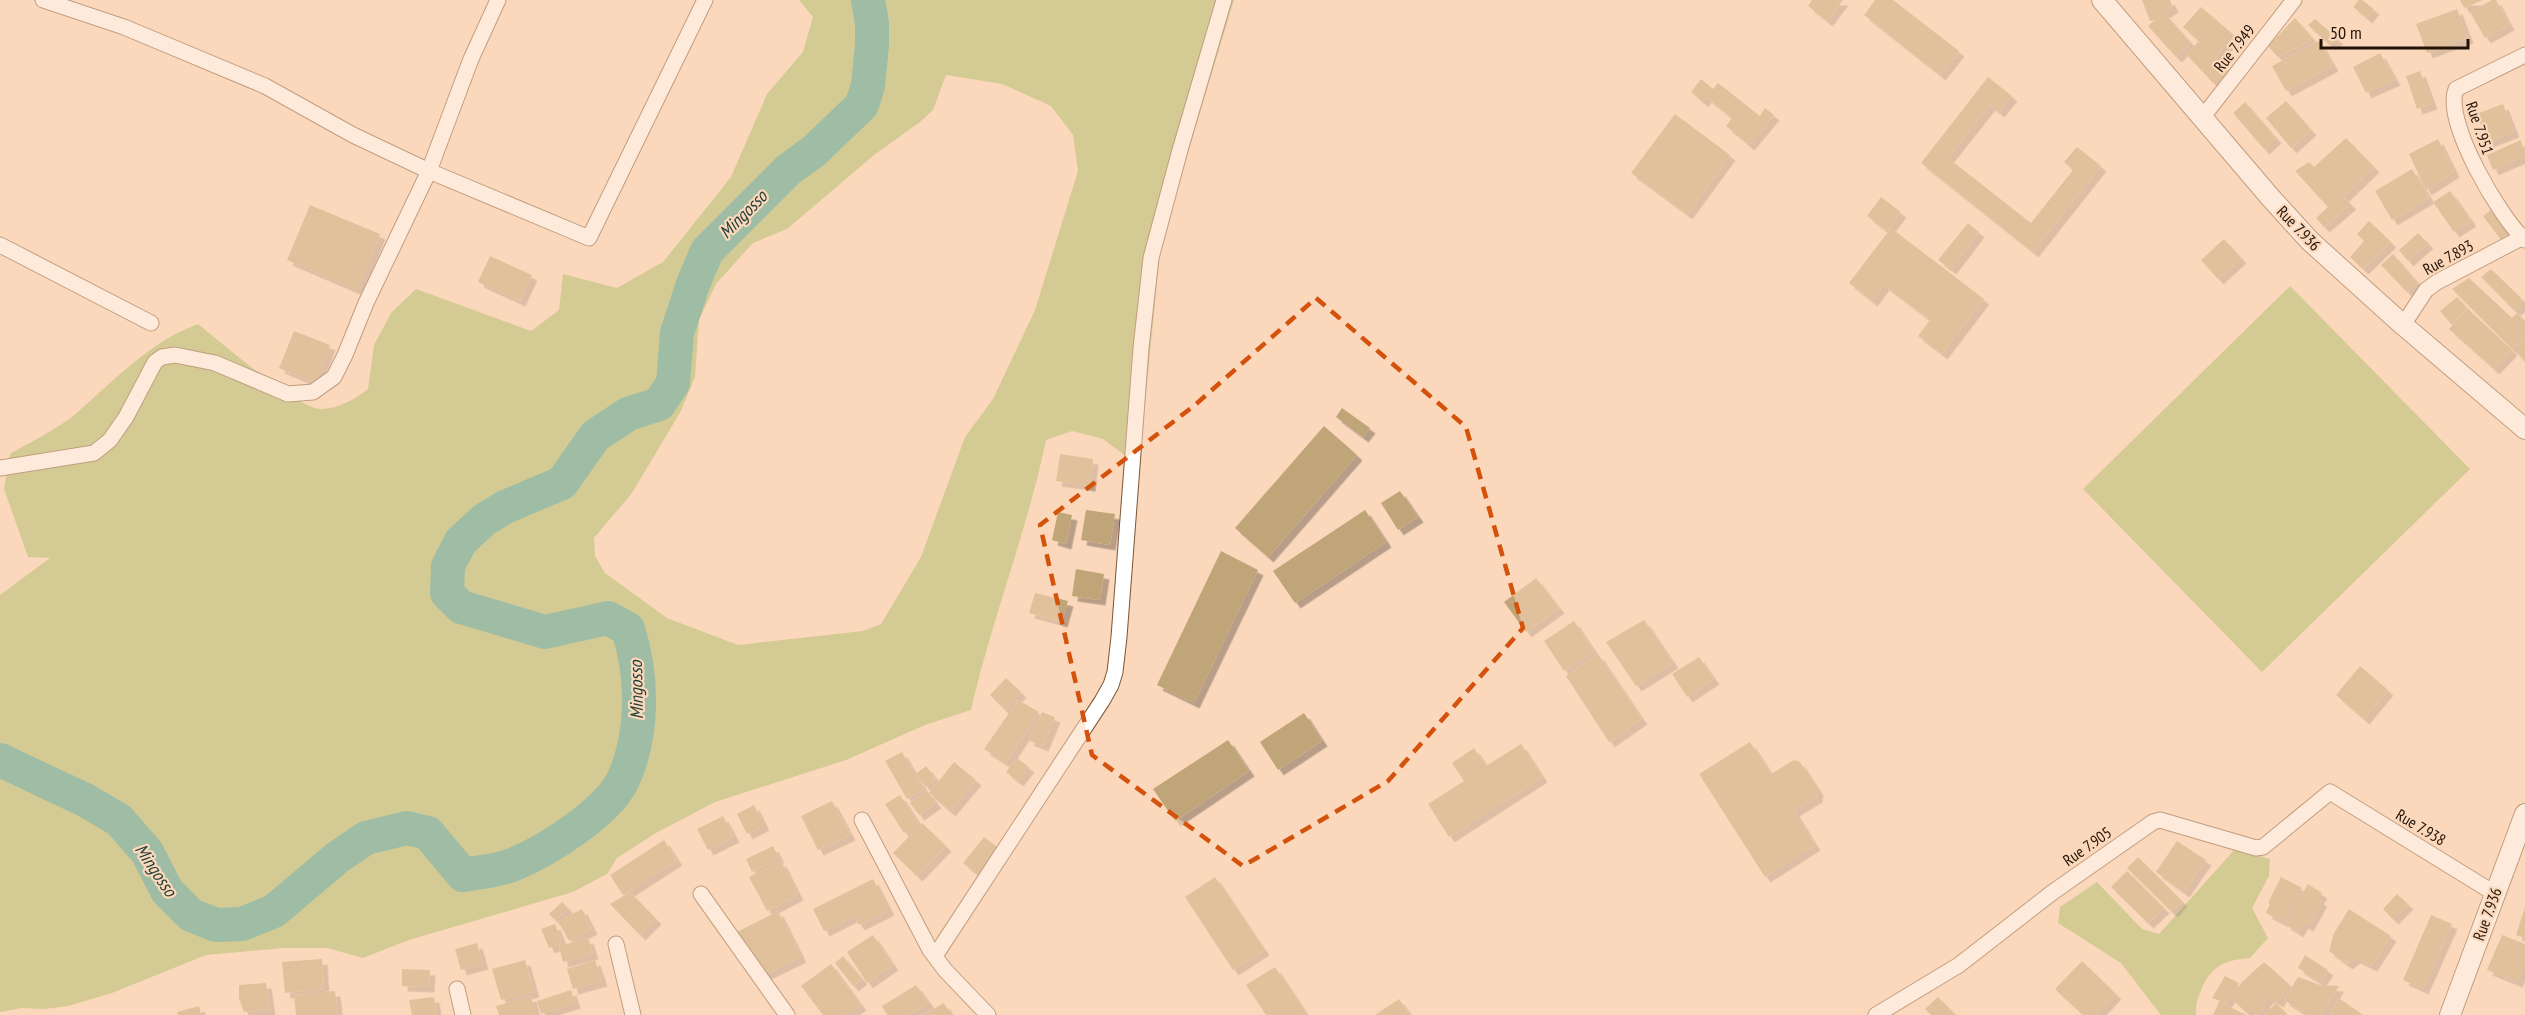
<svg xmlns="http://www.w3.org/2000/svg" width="2525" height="1015" font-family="'PT Sans Narrow',sans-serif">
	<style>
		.green { fill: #a4b962; fill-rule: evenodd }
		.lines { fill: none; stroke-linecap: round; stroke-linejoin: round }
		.river { stroke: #309988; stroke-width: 34 }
		.building { fill: #bfa577; filter: url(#shadow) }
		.minor-casing { stroke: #7c5636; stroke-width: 17 }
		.tertiary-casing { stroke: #7c5636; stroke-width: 22 }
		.minor { stroke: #fff; stroke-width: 15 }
		.tertiary { stroke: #fff; stroke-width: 20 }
		.marked { fill: none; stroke: #d4520b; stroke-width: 4.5; stroke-dasharray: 12 8; stroke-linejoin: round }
		.labels { text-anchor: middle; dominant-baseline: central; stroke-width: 4.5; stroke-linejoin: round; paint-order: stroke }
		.street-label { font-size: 16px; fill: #221306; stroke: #fbd8bb }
		.water-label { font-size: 18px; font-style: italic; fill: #1c3b35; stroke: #fbd8bb }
	</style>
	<defs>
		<filter id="shadow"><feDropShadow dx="5.5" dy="5.5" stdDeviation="0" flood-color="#0004"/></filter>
	</defs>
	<rect width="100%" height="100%" fill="#fbd8bb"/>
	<path class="green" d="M799,0H1234L1161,241L1139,466L1103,439L1072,431L1046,440C1027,532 992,618 971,710L925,725L846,760L715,802L656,833L617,858L607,874L573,892L409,940L363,958L327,948H285L206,955L112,993L68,1006L44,1009L21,1008L0,1012V595L50,558L28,557L4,489L10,454C30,442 54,431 73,416C112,383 148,342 198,324C221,342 296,408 321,409C337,409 356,399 368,389L374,345L391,313L416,289L531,331L559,310L563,274L617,288L663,262L731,177L767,94L803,52L813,17ZM946,75L1002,84L1051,106L1073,135L1078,171L1035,310L993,399L965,437L921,557L881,624L863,631L738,645L667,618L605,573L595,556L594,538L632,493L681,411L695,377L699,320L716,284L753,243L787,229L874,155L920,122L933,110Z
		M2290,286L2470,469L2262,672L2083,489Z
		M2235,849L2270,859L2269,876L2252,908L2268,938L2250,958C2226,960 2212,965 2202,988C2198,998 2195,1004 2196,1015H2161L2121,963L2058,923L2060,907L2097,882L2142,929L2159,934Z"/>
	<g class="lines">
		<path class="river" d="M0,760L85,800L119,820L147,852L167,891L191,915L216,925L242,924L274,911L338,857L366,838L407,828L428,833L463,875C479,872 497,871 512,865C545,852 607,813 623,780C644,734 643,676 628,629L608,618L545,632L461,607L447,593L448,566L461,541L484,520L505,507L562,483L595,436L628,414L659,404L673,383L677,333L693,284L707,251L788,170L814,151L862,105L868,85L872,45V23L868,0"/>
	</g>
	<path class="building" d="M1812,0H1843L1827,21L1808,6Z
		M1875,0H1893L1959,51L1940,75L1864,15Z
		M2142,0H2170L2173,7L2164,13L2191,43L2176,57L2148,26L2155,20L2150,21Z
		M2359,0H2362L2374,9L2367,18L2353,7Z
		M2460,0H2483L2464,8Z
		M2492,0H2496L2509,25L2485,38L2470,12Z
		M2201,7L2235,36L2215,58L2229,72L2215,85L2186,54L2198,42L2202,44L2183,27Z
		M2457,9L2468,38L2427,53L2416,24Z
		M2295,18L2313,39L2278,57L2268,46Z
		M2315,19L2338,39L2330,45L2308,25Z
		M2319,41L2333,66L2286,91L2272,66Z
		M2380,53L2395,80L2366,93L2353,67Z
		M2420,71L2432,104L2417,109L2406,76Z
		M1988,77L2012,96L1999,112L1990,105L1948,158L2031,223L2073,170L2064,162L2077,147L2101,166L2033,252L1921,163Z
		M1701,79L1713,89L1718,83L1760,116L1765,108L1774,115L1749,145L1726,126L1732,118L1706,97L1703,102L1691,92Z
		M2286,101L2311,130L2291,148L2266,118Z
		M2245,102L2276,138L2264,149L2233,113Z
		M2503,104L2514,132L2488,142L2476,114Z
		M1675,114L1730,155L1687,214L1631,173Z
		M2346,138L2374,167L2343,197L2351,204L2324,227L2316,218L2328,207L2295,171L2309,162L2314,167Z
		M2438,139L2454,172L2426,190L2409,154Z
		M2521,140L2525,156L2493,170L2487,155Z
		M2412,169L2429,198L2392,220L2375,191Z
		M2450,191L2471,221L2454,232L2433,202Z
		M1881,197L1901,212L1887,231L1867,216Z
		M310,205L380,234L357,290L287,260Z
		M2497,205L2516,229L2501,240L2483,216Z
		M2369,221L2391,242L2363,269L2350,257L2364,241L2357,234Z
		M1968,223L1979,232L1951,269L1938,260Z
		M1891,228L1984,299L1942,354L1918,336L1930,320L1884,285L1872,301L1849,283Z
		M2418,233L2428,243L2408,261L2399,250Z
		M2224,239L2241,258L2218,279L2201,260Z
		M2393,254L2418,283L2407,292L2381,265Z
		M490,256L532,275L520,301L478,282Z
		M2491,269L2522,299L2519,301L2522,304L2515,311L2481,277Z
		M2469,278L2512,318L2517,313L2525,321V337L2512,349L2452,289Z
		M2457,297L2467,308L2452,325L2440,311Z
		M2468,309L2512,350L2494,369L2449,329Z
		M294,331L330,345L315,383L279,368Z
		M2525,339V362L2517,353L2519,350L2516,347Z
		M1342,408L1370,428L1363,437L1336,417Z
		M1324,426L1357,455L1268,557L1235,528Z
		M1060,454L1093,459L1090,486L1056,481Z
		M1400,491L1418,517L1398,530L1381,503Z
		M1086,510L1115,514L1110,545L1081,540Z
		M1365,510L1386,542L1295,603L1273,571Z
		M1058,512L1072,515L1066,544L1052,540Z
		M1221,551L1258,570L1194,703L1157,685Z
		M1076,569L1104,574L1100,600L1072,596Z
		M1536,578L1559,608L1526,632L1504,602Z
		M1035,593L1068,601L1062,622L1029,613Z
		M1644,620L1673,663L1636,686L1606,642Z
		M1574,621L1594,651L1564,671L1544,641Z
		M1598,654L1642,719L1609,742L1566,676Z
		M1699,657L1714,679L1687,697L1672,674Z
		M2360,666L2388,690L2364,719L2336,695Z
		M1006,678L1021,692L1005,710L990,695Z
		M1018,700L1039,712L1006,763L984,749Z
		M1042,712L1055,717L1043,746L1028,740Z
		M1304,713L1322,741L1278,770L1260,742Z
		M1228,740L1249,771L1175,821L1153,789Z
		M1750,742L1771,774L1794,760L1800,762L1818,790L1817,797L1794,811L1815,845L1765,877L1699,774Z
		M1521,744L1542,777L1449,837L1428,804L1464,781L1452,763L1474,748L1486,766Z
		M902,752L924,789L907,799L885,761Z
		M1017,758L1029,767L1018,781L1006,772Z
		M954,762L976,780L950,811L929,793Z
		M926,766L936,779L926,787L916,774Z
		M927,791L936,803L919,815L910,803Z
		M900,795L919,824L904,833L885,804Z
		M832,801L850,835L818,850L801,816Z
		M754,805L764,825L747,834L737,814Z
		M723,816L734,837L708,850L697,829Z
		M922,823L946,846L917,876L893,853Z
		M984,837L1000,849L978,875L963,863Z
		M664,840L677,860L623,895L610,875Z
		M2177,841L2206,860L2184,892L2156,872Z
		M773,846L779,858L752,872L746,859Z
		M2138,857L2182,901L2172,912L2127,868Z
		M781,861L798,895L767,911L749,877Z
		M2127,871L2164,908L2148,923L2111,887Z
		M1215,877L1264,950L1233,970L1185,897Z
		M2281,877L2302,888L2283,922L2266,913L2270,904L2268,903Z
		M873,879L889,910L859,925L854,916L824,931L813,909Z
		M2308,884L2322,893L2318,899L2322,901L2308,926L2303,923L2298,932L2285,924Z
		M630,892L656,919L640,935L610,904Z
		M2397,894L2408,904L2393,919L2383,909Z
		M562,902L568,908L555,920L549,914Z
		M2525,907V938L2516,935Z
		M582,909L592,929L569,941L558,921Z
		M2349,909L2391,936L2372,966L2355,958L2347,964L2329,951L2334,933Z
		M778,911L801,957L760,977L737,932Z
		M2431,915L2452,924L2423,989L2403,980Z
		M555,924L562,943L549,948L541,929Z
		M873,935L893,965L867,983L847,952Z
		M2502,935L2525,944V964L2517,982L2487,970Z
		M588,938L593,954L563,962L559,946Z
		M477,943L483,964L461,970L455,949Z
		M2305,955L2328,970L2320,982L2298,968Z
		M843,956L862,979L853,986L835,963Z
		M322,959L324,989L285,993L282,962Z
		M525,960L534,992L501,1000L492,969Z
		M595,960L602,981L573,989L567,969Z
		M2082,961L2116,994L2096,1015H2083L2055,989Z
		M2264,962L2289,984L2278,1002L2269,997L2264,1002L2267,1004L2257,1015L2250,1009L2247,1013L2231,998L2243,981Z
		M831,964L861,1005L847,1015H823L801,986Z
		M1275,967L1307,1015H1266L1246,985Z
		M402,969L430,970L429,987L402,986Z
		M2225,976L2239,983L2226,1003L2212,998Z
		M2298,977L2320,985L2339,986L2321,1015H2307L2284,1000Z
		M266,983L270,1010L244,1012L239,998V985Z
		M916,985L929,1003L910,1015H887L882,1006Z
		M571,990L575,1003L541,1014L537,1001Z
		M335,991L338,1015H296L294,995Z
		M531,996L536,1015H499L496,1006Z
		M434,997L437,1015H412L409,1000Z
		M1938,997L1956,1015H1931L1925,1009Z
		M2339,998L2363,1015H2329Z
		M1399,999L1410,1015H1375Z
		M2219,1002L2247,1015H2213Z
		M944,1003L951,1015H923Z
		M2276,1003L2287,1014L2286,1015H2264Z
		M199,1006L201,1015H178L177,1012Z"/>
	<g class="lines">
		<g class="minor-casing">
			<path id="minor" d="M43,0L124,27L265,86L353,135L429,171L471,59L498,0
				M2525,55L2456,89C2443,121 2500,218 2525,240
				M2202,118L2294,0
				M0,245L151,323
				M2403,325L2426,290L2437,282L2525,236
				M0,468L94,453L110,440L126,417L155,362L162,357L175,355L215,363L288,394L313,392L334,377L345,355L366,303L429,171L589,238L705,0
				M862,820L930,950L945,970L988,1015
				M701,894L787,1015
				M616,944L633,1015
				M935,956L1102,701L1111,685L1115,672L1119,637L1141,348L1151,258L1180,150L1224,0
				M457,989L463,1015
				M1876,1015L1959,965L2053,892L2153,822L2160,820L2256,848L2263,847L2330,792L2494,893"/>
		</g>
		<g class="tertiary-casing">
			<path id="tertiary" d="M2102,0L2270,197L2310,241L2403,325L2525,429
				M2450,1015L2525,814"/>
		</g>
		<use href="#minor" class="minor"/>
		<use href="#tertiary" class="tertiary"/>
	</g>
	<path d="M0 0H2525V1015H0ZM1316,298L1466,427L1523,628L1388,781L1243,866L1092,755L1040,525L1195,405Z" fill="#fbd8bb" fill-opacity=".55" fill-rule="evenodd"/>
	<path class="marked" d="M1316,298L1466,427L1523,628L1388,781L1243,866L1092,755L1040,525L1195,405Z"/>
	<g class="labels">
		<g class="street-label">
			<text transform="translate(2234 48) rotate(-52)">Rue 7.949</text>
			<text transform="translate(2480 128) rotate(71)">Rue 7.951</text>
			<text transform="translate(2299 228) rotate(46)">Rue 7.936</text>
			<text transform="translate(2448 257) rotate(-29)">Rue 7.893</text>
			<text transform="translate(2421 827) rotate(31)">Rue 7.938</text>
			<text transform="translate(2087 846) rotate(-35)">Rue 7.905</text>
			<text transform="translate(2487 914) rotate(-70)">Rue 7.936</text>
		</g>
		<g class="water-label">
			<text transform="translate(743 214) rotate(-45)">Mingosso</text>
			<text transform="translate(636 690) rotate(-91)">Mingosso</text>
			<text transform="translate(156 870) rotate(56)">Mingosso</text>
		</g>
	</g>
	<path d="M2321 39v9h147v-9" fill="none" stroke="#221306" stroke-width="3"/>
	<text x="2330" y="39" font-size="18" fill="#221306" stroke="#fbd8bb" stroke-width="4.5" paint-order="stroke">50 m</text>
</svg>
